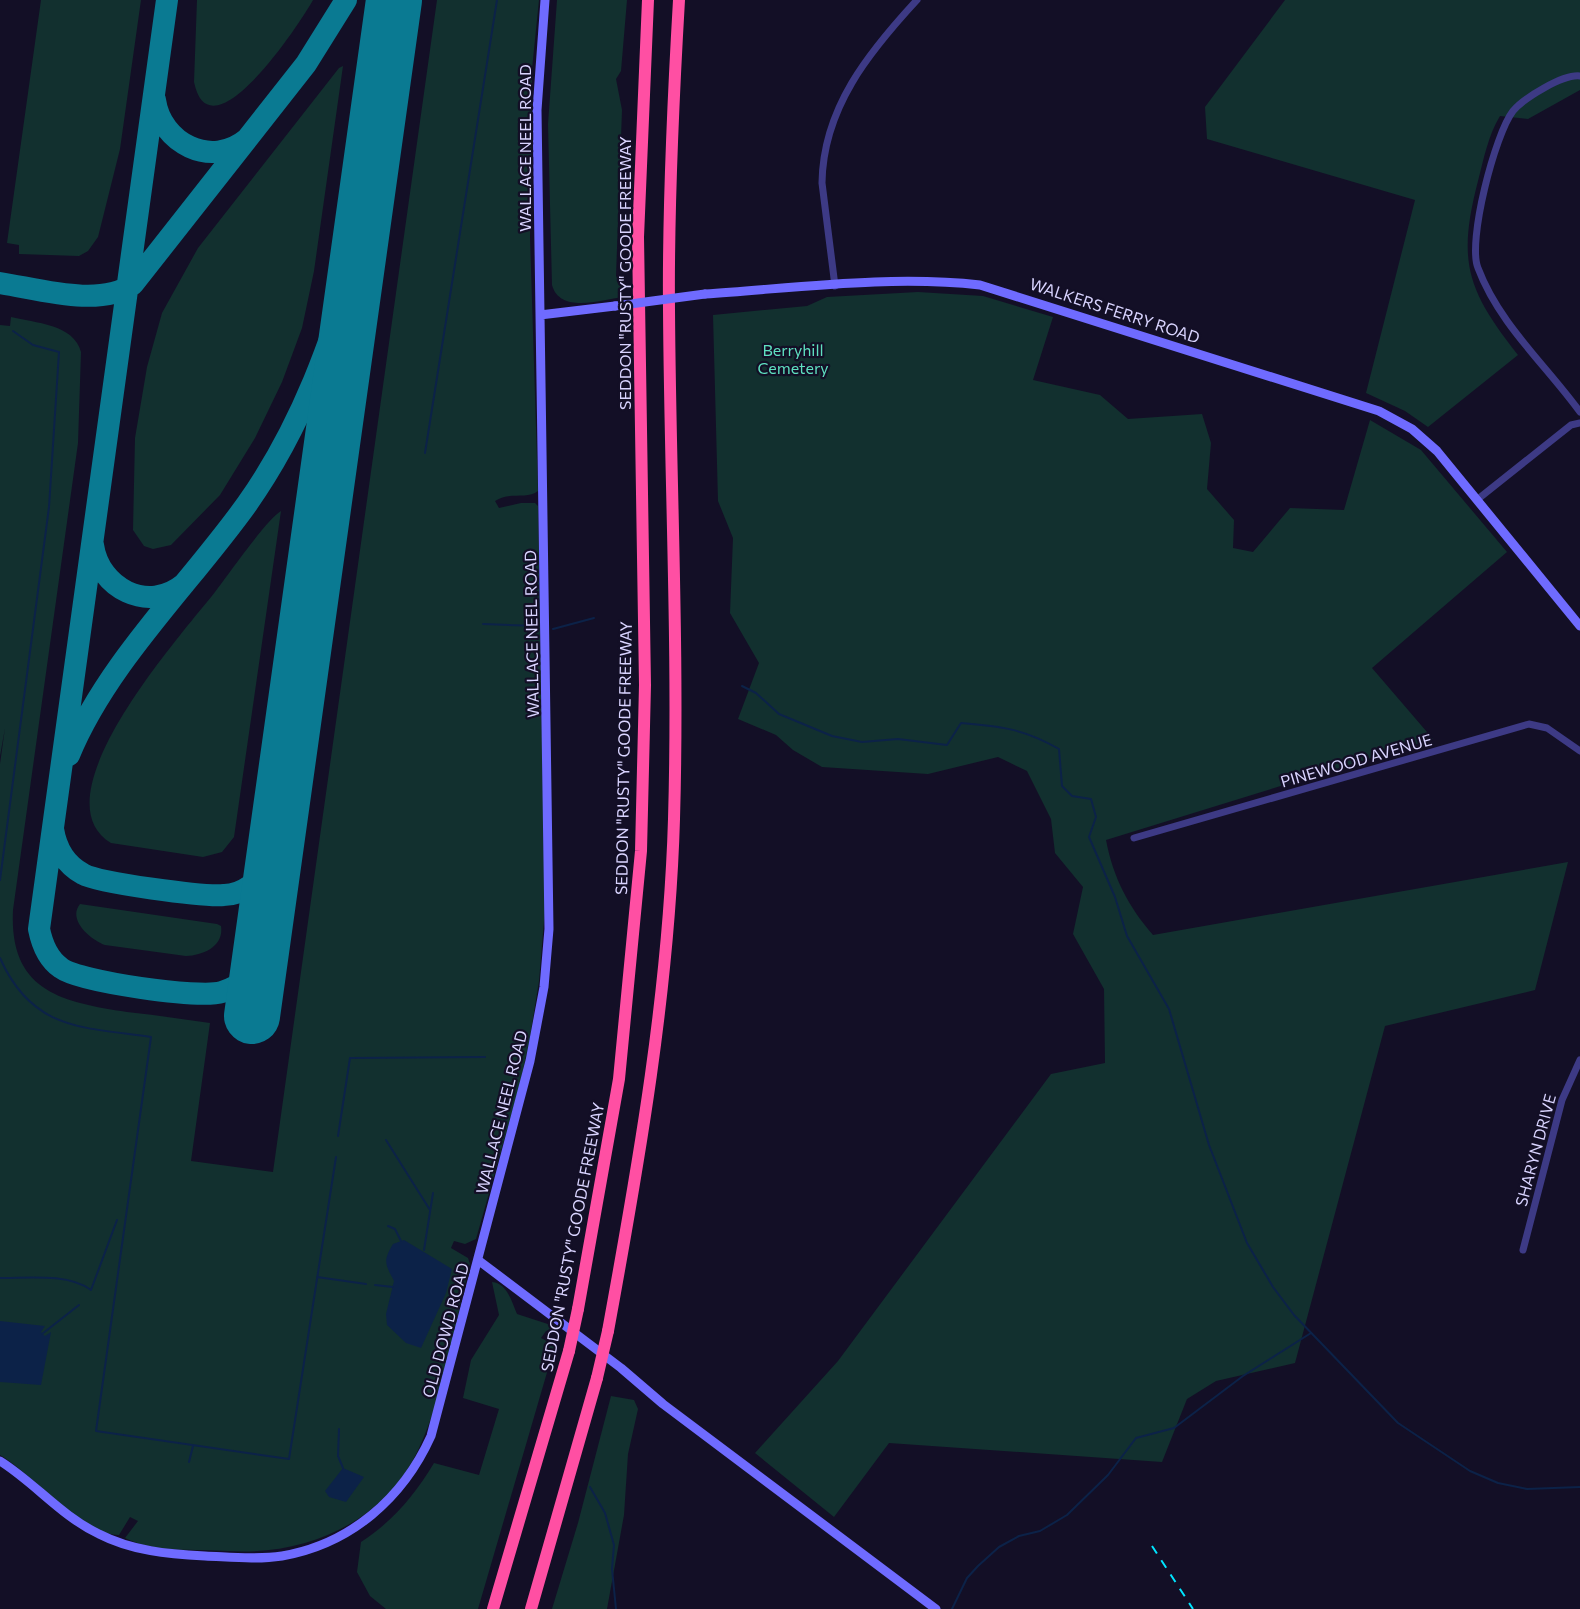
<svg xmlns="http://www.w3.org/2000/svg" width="1580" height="1609" font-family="Commissioner,sans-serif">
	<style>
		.green { fill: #12302f }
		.water { fill: #0c2248 }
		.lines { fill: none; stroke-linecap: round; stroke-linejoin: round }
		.stream { stroke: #0c2248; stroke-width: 2 }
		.taxiway { stroke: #0a7a92; stroke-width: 22 }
		.runway { stroke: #0a7a92; stroke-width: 56 }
		.street { stroke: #3d3a85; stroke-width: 7 }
		.secondary { stroke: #6f6bff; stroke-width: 9 }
		.highway { stroke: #ff4fa3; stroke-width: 12 }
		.rail { stroke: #00e5ff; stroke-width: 2; stroke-dasharray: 9 8; stroke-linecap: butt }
		.secondary-bridge { stroke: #6f6bff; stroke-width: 9 }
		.highway-bridge { stroke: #ff4fa3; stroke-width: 12 }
		.labels { text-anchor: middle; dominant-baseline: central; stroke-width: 4.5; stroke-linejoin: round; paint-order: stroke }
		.street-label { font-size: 16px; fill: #d9d4ff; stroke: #130f26 }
		.park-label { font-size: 16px; fill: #5fe0c0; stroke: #130f26 }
	</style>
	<rect width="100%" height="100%" fill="#130f26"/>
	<path class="green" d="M41,0H141L120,149L98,237L88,251L79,256L19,254V245L7,243Z
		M197,0H313C301,22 210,160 194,82Z
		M437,0H539L532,69L530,237L538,491C527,500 510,491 495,501L499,508L521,503H535L538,506L545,909L539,981L530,1037L520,1084L476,1239L465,1244L454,1241L451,1248L468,1258L470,1264C455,1321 444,1395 419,1448C385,1522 307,1556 228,1551C196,1549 154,1553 125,1538L138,1521L130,1517L119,1535C86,1536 31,1473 0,1455V764L5,728L0,756V325L10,326L11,317C35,323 74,324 81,352L78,443L13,910C9,991 61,1002 127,1012C155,1015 182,1019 210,1023L191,1161L273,1172Z
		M557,0H627L621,71L616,79L622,110L616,276L621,283L623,297C601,300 560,314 552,285L548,124Z
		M1285,0H1580V90L1528,119L1500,116C1488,136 1484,158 1478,181C1457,262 1467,290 1518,355L1428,427L1405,411L1366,393L1415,200L1207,139L1205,107Z
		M343,66L314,271L302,328L282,382L255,438L220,495L171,545L153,549L144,546L133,530L135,438L147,367L162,313L198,248L339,68Z
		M918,292L983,296L1053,317L1033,380L1100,395L1128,419L1202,414L1211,443L1207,489L1234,520L1233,548L1253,552L1290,508L1344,510L1370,420L1421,450L1507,552L1372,668L1433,739L1106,840C1113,877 1128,906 1153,935L1568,862L1535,990L1385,1026L1295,1363L1216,1381L1187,1399L1162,1462L889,1443L834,1517L755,1453L838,1361L1051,1074L1105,1063L1104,989L1073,934L1083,887L1055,853L1051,819L1027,771L998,757L928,774L822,767L793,750L776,735L738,719L759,663L730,613L733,538L718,501L713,315L807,306L827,297Z
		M281,511L234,837L222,852L203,857L111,843C35,797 183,633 215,592C228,575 267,519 281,511Z
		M80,904L217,924L221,926C224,946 204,955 186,956L105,945C91,940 67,920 80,904Z
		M492,1282C507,1283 512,1302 517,1314L557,1327L546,1331L541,1338L555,1345L478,1609H386L370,1596L357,1572L361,1542C393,1521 414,1496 434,1463L479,1475L499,1409L463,1398L471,1360L499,1315Z
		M611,1396L634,1400L638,1409L628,1454L624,1515L607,1609H552L578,1523Z"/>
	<path class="water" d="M404,1240L452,1269L446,1293L421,1348L406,1343L387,1325L386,1314L394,1281C386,1265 382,1262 393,1244Z
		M0,1321L45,1326L41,1332L45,1336L51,1332L41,1385L0,1382Z
		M343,1468L364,1477L346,1502L329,1497L325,1491Z"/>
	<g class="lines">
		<path class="stream" d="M425,453L497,0
			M483,624L539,626
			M553,629L594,618
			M742,686L756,693L779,714L832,736L862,742L898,739L947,745L961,723C1000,726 1024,729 1059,749L1062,786L1072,796L1091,799L1096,817L1089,837L1115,897L1127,936L1169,1009L1209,1145L1247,1243L1273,1287L1294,1315L1398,1423L1470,1471L1498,1483L1527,1489L1580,1487
			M0,880L49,507L59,352L33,345L13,331
			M0,958C32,1030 81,1027 151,1037L96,1431L289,1459L336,1157
			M338,1136L350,1058L485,1057
			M386,1140L430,1210
			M388,1226L395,1229L401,1241
			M424,1250L433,1193
			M317,1277L366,1284
			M0,1278C28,1278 68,1273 91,1290L117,1220
			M375,1285L393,1287
			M42,1334L79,1305
			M339,1429L338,1456L343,1468
			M189,1462L193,1446
			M590,1487L605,1513L614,1545L612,1569L616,1609
			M952,1609L967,1578L978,1566L999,1547L1019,1536L1040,1531L1067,1515L1108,1475L1136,1438L1174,1428L1243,1376L1311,1333"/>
		<path class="taxiway" d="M167,0L39,929C42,944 48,959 61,968C80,982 200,999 222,992C244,985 253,972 261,951
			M155,100C161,143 211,169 247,139
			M0,283C39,289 100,308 133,284L306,64L346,0
			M93,545C99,588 148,614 184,584
			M69,755C107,663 189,585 247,504C302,426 333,339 359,248
			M53,829C56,848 66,865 83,874C99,883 204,897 224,895C233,895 243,891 250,886C267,874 271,857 277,839"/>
		<path class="runway" d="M252,1016L394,0"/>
		<path class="street" d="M1580,76C1563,74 1524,98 1513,111C1495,134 1467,242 1478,268C1499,324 1546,365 1580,412
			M835,286L822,183C823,108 869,52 917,0
			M1478,499L1571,425L1580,423
			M1134,838L1529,724L1547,728L1580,751
			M1523,1250L1562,1100L1580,1060"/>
		<path class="secondary" d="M705,294C796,288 890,275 980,285L1379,411L1412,429L1437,451L1580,626
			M540,315L615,306
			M478,1260L621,1368L663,1404L936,1609
			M0,1461C35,1483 61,1516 99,1534C132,1551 168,1554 205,1556C230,1557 256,1560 282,1556C351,1544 403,1498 431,1436L530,1061L544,987L549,929L537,110L545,0"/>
		<path class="highway" d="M578,1309L619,1079L641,851L645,685L638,237L648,0
			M608,1331C639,1162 669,991 674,819C679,649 670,479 669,309C668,206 673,103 679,0
			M493,1609L569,1351
			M531,1609L597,1378"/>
		<path class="rail" d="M1152,1546L1193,1609"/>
		<path class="secondary-bridge" d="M615,306L705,294"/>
		<path class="highway-bridge" d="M569,1351L578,1309
			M597,1378L608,1331"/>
	</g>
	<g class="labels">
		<g class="street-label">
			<text transform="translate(524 148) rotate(-90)">WALLACE NEEL ROAD</text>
			<text transform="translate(624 273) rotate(-90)">SEDDON "RUSTY" GOODE FREEWAY</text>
			<text transform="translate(1115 310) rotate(18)">WALKERS FERRY ROAD</text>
			<text transform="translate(531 634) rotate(-91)">WALLACE NEEL ROAD</text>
			<text transform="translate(623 758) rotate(-89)">SEDDON "RUSTY" GOODE FREEWAY</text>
			<text transform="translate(1356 760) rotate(-16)">PINEWOOD AVENUE</text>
			<text transform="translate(501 1112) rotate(-76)">WALLACE NEEL ROAD</text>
			<text transform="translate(1535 1150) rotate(-75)">SHARYN DRIVE</text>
			<text transform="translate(572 1237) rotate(-79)">SEDDON "RUSTY" GOODE FREEWAY</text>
			<text transform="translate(445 1330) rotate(-75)">OLD DOWD ROAD</text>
		</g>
		<g class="park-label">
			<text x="793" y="349">Berryhill<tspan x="793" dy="18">Cemetery</tspan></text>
		</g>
	</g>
</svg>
